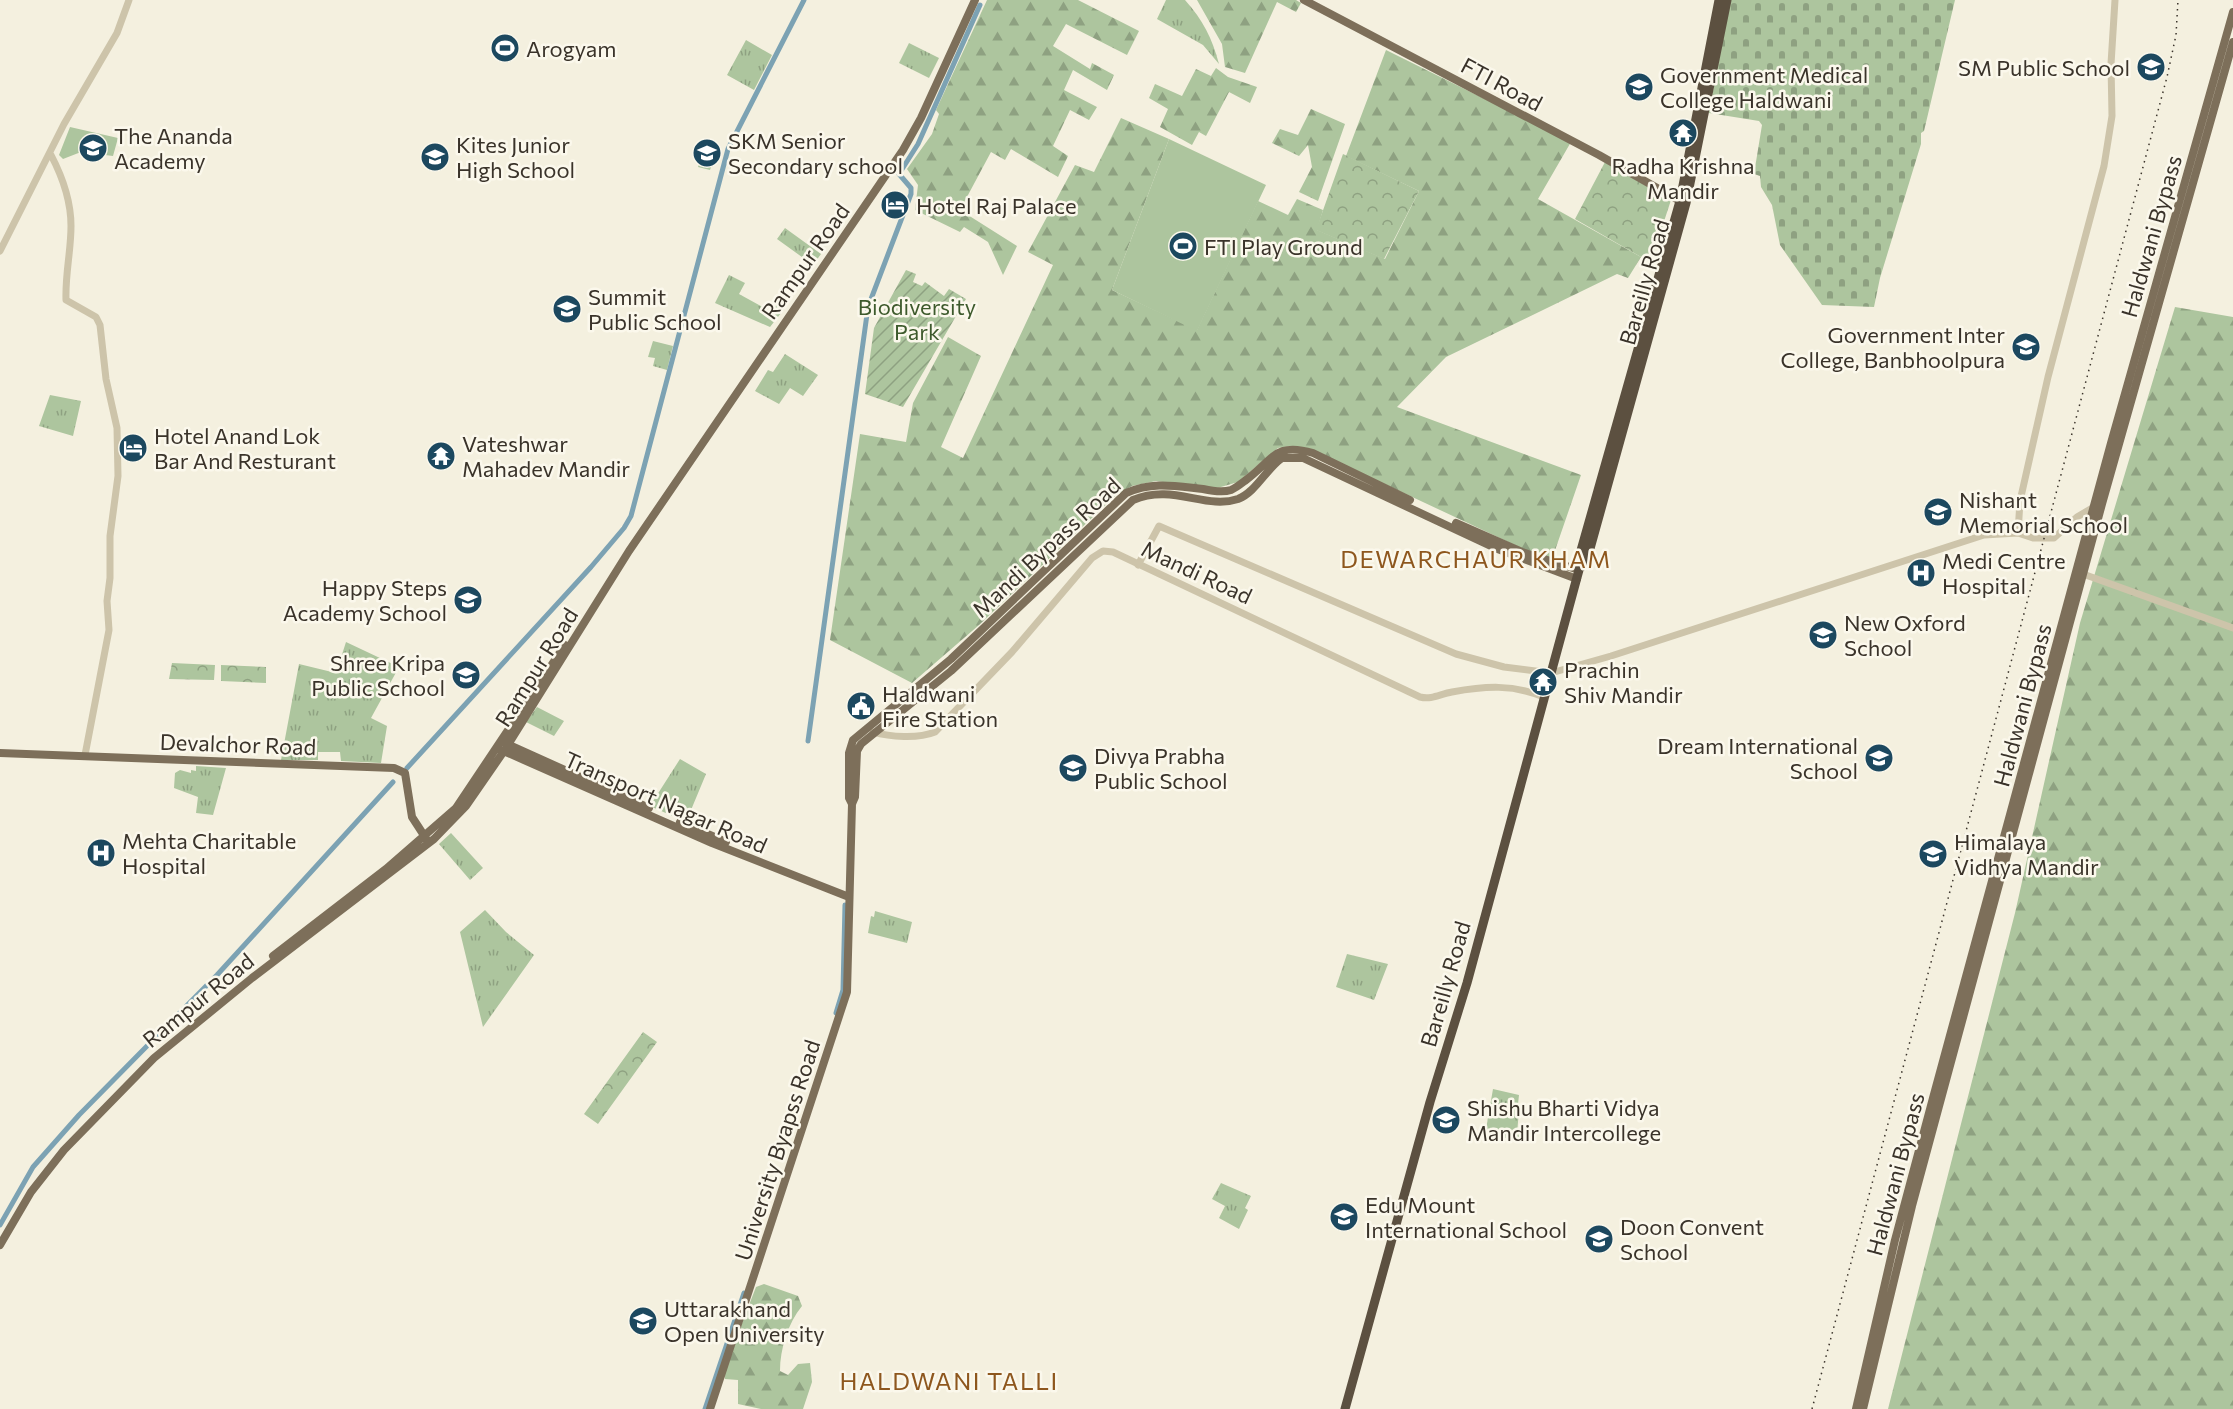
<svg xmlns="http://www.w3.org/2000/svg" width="2233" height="1409" font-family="Commissioner,sans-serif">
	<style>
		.grass { fill: url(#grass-tufts) }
		.forest { fill: url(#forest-firs) }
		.cemetery { fill: url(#cemetery-stones) }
		.park { fill: url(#park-crowns) }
		.garden { fill: url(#garden-furrows) }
		.pitch { fill: #adc59e }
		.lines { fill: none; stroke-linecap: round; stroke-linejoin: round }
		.canal { stroke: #7ca2b3; stroke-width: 5 }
		.minor { stroke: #cdc4aa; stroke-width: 7 }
		.major { stroke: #7d6f5a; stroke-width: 8 }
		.highway { stroke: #5c5040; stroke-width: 9 }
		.rail { stroke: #3a332a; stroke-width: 1.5; stroke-dasharray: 1.5 4.5; stroke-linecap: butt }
		.labels { text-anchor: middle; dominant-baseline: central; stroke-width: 5; stroke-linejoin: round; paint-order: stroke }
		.poi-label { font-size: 22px; fill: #3a332a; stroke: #fbf8ec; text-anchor: start }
		.street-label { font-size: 22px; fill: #3a332a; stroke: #fbf8ec }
		.park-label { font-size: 22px; fill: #3d5a2c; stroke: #fbf8ec }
		.neighbourhood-label { font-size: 24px; letter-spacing: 1.5px; fill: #8e571e; stroke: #fbf8ec }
	</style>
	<defs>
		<pattern id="grass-tufts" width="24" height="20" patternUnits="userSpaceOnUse" patternTransform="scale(1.5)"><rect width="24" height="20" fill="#adc59e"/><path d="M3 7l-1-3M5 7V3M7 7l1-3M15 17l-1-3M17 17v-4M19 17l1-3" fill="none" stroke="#8ea181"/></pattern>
		<pattern id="forest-firs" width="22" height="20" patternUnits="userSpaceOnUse" patternTransform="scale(1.5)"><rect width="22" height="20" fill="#adc59e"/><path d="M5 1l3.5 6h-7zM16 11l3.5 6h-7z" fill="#8ea181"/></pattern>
		<pattern id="cemetery-stones" width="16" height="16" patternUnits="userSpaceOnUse" patternTransform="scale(1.5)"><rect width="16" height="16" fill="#adc59e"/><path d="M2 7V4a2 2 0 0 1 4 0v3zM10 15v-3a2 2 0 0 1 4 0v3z" fill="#8ea181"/></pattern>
		<pattern id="park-crowns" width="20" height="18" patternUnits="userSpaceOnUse" patternTransform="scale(1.5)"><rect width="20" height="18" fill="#adc59e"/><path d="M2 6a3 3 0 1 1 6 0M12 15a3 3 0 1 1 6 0" fill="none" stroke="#8ea181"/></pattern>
		<pattern id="garden-furrows" width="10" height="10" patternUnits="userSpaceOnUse" patternTransform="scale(1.5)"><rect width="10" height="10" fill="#adc59e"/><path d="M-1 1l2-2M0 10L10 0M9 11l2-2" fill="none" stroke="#8ea181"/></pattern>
	</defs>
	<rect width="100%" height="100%" fill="#f4f0df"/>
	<path class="grass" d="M1166,0H1185C1203,20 1212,38 1219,64L1203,45L1157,19Z
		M746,40L772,55L754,90L727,75Z
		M909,43L939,58L929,78L899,63Z
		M785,228L821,254L813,265L777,239Z
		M729,275L745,283L739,294L772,312L777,304L785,308L770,327L715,303Z
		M653,341L673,346L667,370L653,366L655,358L648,357Z
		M785,354L818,375L803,396L790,388L779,404L755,391L768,370L773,372Z
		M50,395L81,401L73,436L39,426Z
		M346,642L399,667L371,718L387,726L381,763L341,761L340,752H318V760H281L299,664L336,673Z
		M537,707L564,721L554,736L526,722Z
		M680,759L706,774L686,822L650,806Z
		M196,766L226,768L213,815L196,813L198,797L174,788L175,773L180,770L191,773V770L196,771Z
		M451,833L483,868L470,880L439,844Z
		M485,910L506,932L534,955L483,1027L460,932Z
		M875,911L912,922L907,943L868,933L871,916L874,917Z
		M1347,954L1388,964L1374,1000L1336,987Z
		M1493,1089L1519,1095L1518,1104L1522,1105L1521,1110H1519L1517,1134L1522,1136L1521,1140L1485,1135Z
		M1221,1183L1251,1196L1245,1208L1248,1210L1239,1229L1219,1218L1225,1206L1212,1199Z"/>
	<path class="forest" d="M987,0H1078L1139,31L1127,55L1066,24L1053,46L1090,69L1092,63L1114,75L1107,90L1073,70L1064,90L1097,107L1089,120L1070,110L1053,146L1068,156L1058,177L1011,149L1005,160L991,152L960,210L1017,246L1003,275L988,242L964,227L960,232L915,210L918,185L907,169L932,134L939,114L936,110Z
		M1197,0H1296L1301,3L1296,12L1277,2L1245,73L1225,67L1222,44Z
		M1386,50L1571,142L1538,199L1641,257L1628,278L1617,274L1446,357L1397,407L1581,475L1551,562L1361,473L1291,446L1278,448L1238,482L1214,489L1156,481L1132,486L1116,495L979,625L912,683L830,640L860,434L906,442L913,403L948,337L981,356L941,447L963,458L1053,265L1028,252L1075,165L1094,172L1121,118L1169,139L1112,290L1197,330L1258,201L1288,215L1297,199L1323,210L1317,230L1385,259L1419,191L1346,156Z
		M1216,68L1228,77L1257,87L1250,103L1229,92L1206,136L1199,132L1192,145L1160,127L1168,109L1149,98L1155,84L1182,96L1196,69L1211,76Z
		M1311,109L1345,124L1318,201L1299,192L1312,167L1308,145L1299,156L1272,143L1280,129L1298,135Z
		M2175,307L2233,317V1409H1888L2015,913L2080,623Z
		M764,1284L798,1296L802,1306C788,1323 780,1349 780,1371L788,1375L798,1364L810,1363L812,1382L803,1409H761L738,1404V1380L725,1379L723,1372L756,1287Z"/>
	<path class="cemetery" d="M1730,0H1955L1924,131L1921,133V144L1880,278L1874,307L1822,305L1780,245L1772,205L1761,187L1760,176L1754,174L1762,125L1759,121L1709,113Z"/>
	<path class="park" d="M1343,154L1419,191L1384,259L1316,230Z
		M1605,162L1671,200L1653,255L1641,257L1575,219Z
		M172,663L215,665L214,680L169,679Z
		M221,665L266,667V683L221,681Z
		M643,1032L657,1042L598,1124L584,1114Z"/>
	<path class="garden" d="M906,270L916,274L913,282L922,286L925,282L944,296L949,289L966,299L903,407L865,394L874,328Z"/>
	<path class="pitch" d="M70,127L118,138L113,156L81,152L63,159L59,155Z
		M1169,139L1266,185L1197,331L1112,290Z
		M706,144L717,148L710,170L698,167Z"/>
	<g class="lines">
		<path class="canal" d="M808,741L868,307L911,194V188L899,174L918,144L980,5
			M407,768L591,567L624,528L631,516L728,149L804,0
			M836,1013L843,990L845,905
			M0,1225L33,1167L79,1115L217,975L393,782
			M705,1409L744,1293"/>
		<path class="minor" d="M51,155C62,176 71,202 71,226C71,251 65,275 66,300L96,317L100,325L106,379L117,428L118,476L110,536V578L107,601L109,630L85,755
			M0,251L64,124L117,33L129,0
			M2018,533L2020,501L2048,377L2104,166L2112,116L2111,64L2115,0
			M1138,565L1159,526L1456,654L1504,667L1551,673L1611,656L1984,535L2018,533L2033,538H2054L2077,517L2094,507
			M2083,574L2233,628
			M873,732C890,737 918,739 935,732L1012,652L1092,558L1103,551L1113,552L1420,697C1432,700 1440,694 1452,692C1485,686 1513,684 1544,697"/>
		<path class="major" d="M1304,0L1599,155L1680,201
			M1456,523L1522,552L1579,570
			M505,743L649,808
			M499,749L712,843L849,897
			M0,753L394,768L405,773L412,817L427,840
			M852,804L849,798V753L853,740L951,659L1126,493C1153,481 1175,486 1203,489C1212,491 1222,493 1231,490C1236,488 1242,483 1246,480C1274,459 1275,442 1313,453L1410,500
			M680,822L726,842
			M273,956L386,869L456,808L565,645
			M0,1245L31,1192L64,1150L154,1058L252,978L434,839L466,806L504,751L629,551L903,150L921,118L975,0
			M710,1409L847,992L852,804L855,797L857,751L861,744L951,671L1133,500C1173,483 1205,510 1238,499C1256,492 1266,469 1282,458H1303L1495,548L1577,579
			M1856,1409L1895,1240L1933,1098L2111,443L2233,12
			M1863,1409L1912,1206L2102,504L2233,42"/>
		<path class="highway" d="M1580,568L1586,563L1686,203L1727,0
			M1345,1409L1430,1102L1467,983L1579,570L1578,561L1680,201L1719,0"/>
		<path class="rail" d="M1812,1409L2167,77L2176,35L2178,0"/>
	</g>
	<defs>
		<g id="stadium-disc" transform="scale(1.5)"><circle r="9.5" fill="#1c485f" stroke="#fbf8ec"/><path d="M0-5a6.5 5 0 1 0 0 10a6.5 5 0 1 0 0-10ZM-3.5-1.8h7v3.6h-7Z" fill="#fff"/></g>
		<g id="school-disc" transform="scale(1.5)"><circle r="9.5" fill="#1c485f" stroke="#fbf8ec"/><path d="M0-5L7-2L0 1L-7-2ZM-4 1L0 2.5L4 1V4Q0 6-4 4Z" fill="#fff"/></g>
		<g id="university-disc" transform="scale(1.5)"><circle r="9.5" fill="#1c485f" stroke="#fbf8ec"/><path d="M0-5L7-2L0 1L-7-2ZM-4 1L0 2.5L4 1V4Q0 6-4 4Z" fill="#fff"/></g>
		<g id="temple-disc" transform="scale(1.5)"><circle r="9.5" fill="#1c485f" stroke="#fbf8ec"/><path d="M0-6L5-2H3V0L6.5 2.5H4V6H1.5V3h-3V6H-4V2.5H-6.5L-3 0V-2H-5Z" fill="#fff"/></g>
		<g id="hotel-disc" transform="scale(1.5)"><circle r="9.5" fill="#1c485f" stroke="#fbf8ec"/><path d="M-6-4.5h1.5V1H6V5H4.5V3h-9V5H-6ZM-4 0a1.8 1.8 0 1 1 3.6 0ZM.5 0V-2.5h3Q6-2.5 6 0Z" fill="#fff"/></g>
		<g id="hospital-disc" transform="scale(1.5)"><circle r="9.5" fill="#1c485f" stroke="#fbf8ec"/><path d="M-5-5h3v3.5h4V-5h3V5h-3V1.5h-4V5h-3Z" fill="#fff"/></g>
		<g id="civic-disc" transform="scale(1.5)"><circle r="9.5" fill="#1c485f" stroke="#fbf8ec"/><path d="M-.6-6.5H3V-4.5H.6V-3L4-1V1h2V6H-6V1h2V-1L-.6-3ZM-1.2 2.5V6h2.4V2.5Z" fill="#fff"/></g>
	</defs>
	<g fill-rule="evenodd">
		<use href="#stadium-disc" x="505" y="48"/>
		<use href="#school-disc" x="2151" y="67"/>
		<use href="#university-disc" x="1639" y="87"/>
		<use href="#temple-disc" x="1683" y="133"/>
		<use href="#school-disc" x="93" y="148"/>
		<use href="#school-disc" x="707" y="153"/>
		<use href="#school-disc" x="435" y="157"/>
		<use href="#hotel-disc" x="895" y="205"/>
		<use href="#stadium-disc" x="1183" y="246"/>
		<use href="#school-disc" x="567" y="309"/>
		<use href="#school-disc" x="2026" y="347"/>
		<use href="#hotel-disc" x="133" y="448"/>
		<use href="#temple-disc" x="441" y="456"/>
		<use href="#school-disc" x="1938" y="512"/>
		<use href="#hospital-disc" x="1921" y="573"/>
		<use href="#school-disc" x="468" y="600"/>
		<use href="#school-disc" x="1823" y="635"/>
		<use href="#school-disc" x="466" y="675"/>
		<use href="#temple-disc" x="1543" y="682"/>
		<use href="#civic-disc" x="861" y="706"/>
		<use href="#school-disc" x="1879" y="758"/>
		<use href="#school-disc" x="1073" y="768"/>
		<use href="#hospital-disc" x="101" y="853"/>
		<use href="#school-disc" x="1933" y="854"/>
		<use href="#school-disc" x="1446" y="1120"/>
		<use href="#school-disc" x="1344" y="1217"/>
		<use href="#school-disc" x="1599" y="1239"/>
		<use href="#university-disc" x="643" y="1321"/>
	</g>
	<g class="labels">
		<g class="poi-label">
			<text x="526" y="48">Arogyam</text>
			<text x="2130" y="67" text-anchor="end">SM Public School</text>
			<text x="1660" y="74">Government Medical<tspan x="1660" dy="25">College Haldwani</tspan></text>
			<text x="114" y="135">The Ananda<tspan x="114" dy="25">Academy</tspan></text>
			<text x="728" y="140">SKM Senior<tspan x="728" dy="25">Secondary school</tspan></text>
			<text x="456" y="144">Kites Junior<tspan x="456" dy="25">High School</tspan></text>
			<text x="1683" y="165" text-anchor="middle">Radha Krishna<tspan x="1683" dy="25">Mandir</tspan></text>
			<text x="916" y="205">Hotel Raj Palace</text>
			<text x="1204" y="246">FTI Play Ground</text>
			<text x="588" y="296">Summit<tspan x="588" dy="25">Public School</tspan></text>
			<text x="2005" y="334" text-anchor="end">Government Inter<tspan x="2005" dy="25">College, Banbhoolpura</tspan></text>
			<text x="154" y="435">Hotel Anand Lok<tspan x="154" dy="25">Bar And Resturant</tspan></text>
			<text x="462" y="443">Vateshwar<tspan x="462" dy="25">Mahadev Mandir</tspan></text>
			<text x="1959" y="499">Nishant<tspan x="1959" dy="25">Memorial School</tspan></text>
			<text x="1942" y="560">Medi Centre<tspan x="1942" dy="25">Hospital</tspan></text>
			<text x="447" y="587" text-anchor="end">Happy Steps<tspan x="447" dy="25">Academy School</tspan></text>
			<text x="1844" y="622">New Oxford<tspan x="1844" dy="25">School</tspan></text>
			<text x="445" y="662" text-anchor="end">Shree Kripa<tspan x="445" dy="25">Public School</tspan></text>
			<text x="1564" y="669">Prachin<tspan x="1564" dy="25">Shiv Mandir</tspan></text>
			<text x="882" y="693">Haldwani<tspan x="882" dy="25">Fire Station</tspan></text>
			<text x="1858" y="745" text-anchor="end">Dream International<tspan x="1858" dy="25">School</tspan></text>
			<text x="1094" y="755">Divya Prabha<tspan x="1094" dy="25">Public School</tspan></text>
			<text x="122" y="840">Mehta Charitable<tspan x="122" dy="25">Hospital</tspan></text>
			<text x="1954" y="841">Himalaya<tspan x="1954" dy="25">Vidhya Mandir</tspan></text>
			<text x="1467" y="1107">Shishu Bharti Vidya<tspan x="1467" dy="25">Mandir Intercollege</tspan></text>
			<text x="1365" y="1204">Edu Mount<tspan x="1365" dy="25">International School</tspan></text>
			<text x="1620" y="1226">Doon Convent<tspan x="1620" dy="25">School</tspan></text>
			<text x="664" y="1308">Uttarakhand<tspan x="664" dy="25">Open University</tspan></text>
		</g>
		<g class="street-label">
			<text transform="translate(1502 84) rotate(28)">FTI Road</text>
			<text transform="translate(2151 236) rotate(-74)">Haldwani Bypass</text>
			<text transform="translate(805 261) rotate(-55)">Rampur Road</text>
			<text transform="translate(1644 282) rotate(-74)">Bareilly Road</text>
			<text transform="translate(1046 547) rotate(-43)">Mandi Bypass Road</text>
			<text transform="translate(1197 572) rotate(25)">Mandi Road</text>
			<text transform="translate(536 667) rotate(-58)">Rampur Road</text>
			<text transform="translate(2022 705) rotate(-75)">Haldwani Bypass</text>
			<text transform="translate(238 744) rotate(2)">Devalchor Road</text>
			<text transform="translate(666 802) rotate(24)">Transport Nagar Road</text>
			<text transform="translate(1445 984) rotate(-74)">Bareilly Road</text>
			<text transform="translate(198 1000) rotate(-39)">Rampur Road</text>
			<text transform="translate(777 1150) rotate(-72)">University Byapss Road</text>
			<text transform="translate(1895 1174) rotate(-75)">Haldwani Bypass</text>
		</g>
		<g class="park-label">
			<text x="917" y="306">Biodiversity<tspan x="917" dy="25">Park</tspan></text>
		</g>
		<g class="neighbourhood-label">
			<text x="1476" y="558">DEWARCHAUR KHAM</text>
			<text x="949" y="1380">HALDWANI TALLI</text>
		</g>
	</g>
</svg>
